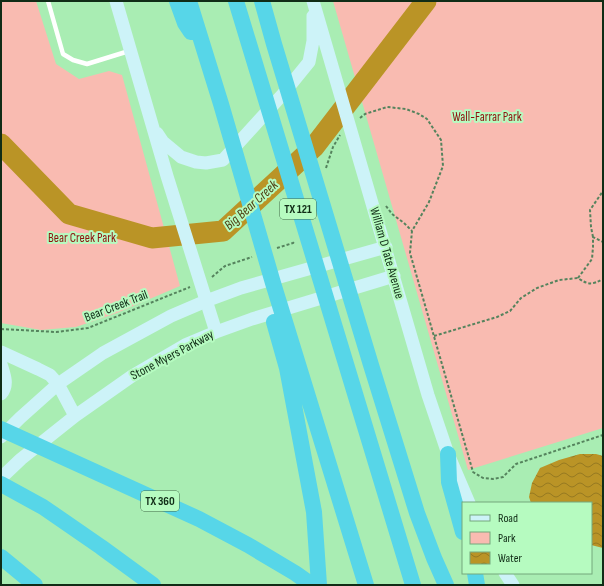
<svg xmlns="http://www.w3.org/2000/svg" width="604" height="586" font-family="'Sofia Sans Condensed',sans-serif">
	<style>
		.park { fill: #f9bbb1 }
		.water { fill: url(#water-waves) }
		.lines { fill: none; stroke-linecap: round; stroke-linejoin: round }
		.river { stroke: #ba9426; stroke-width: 21 }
		.path { stroke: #55835d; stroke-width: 2; stroke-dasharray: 3 2; stroke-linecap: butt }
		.lane { stroke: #fff; stroke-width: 4.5 }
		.secondary { stroke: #cdf3f8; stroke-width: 13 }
		.highway { stroke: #57d6e8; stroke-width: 16 }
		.labels { text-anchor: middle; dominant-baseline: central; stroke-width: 4; stroke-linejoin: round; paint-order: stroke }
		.shield { fill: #b6fbc0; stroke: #426a49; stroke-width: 1 }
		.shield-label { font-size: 12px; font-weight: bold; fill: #102c16 }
		.park-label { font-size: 13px; fill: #8e100d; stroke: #b6fbc0 }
		.street-label { font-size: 13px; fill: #102c16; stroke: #b6fbc0 }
		.water-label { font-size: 14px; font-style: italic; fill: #504014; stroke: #b6fbc0 }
	</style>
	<defs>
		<pattern id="water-waves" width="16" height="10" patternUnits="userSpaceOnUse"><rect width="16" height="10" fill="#ba9426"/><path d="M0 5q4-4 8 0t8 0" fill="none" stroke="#967920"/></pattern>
	</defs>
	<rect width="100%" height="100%" fill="#a9edb3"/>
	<path class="park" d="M1,1H36L56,64L79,79L109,71L122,75L180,286L117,313L76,327L41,330L1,323Z
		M333,1H603V428L468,470Z"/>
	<path class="water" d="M580,454H596L603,456V548L591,545V503H531L529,497L532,483L540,468L559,460Z"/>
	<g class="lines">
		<path class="river" d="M1,144L69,214L152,238L223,231L314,147L426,1"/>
		<path class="path" d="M360,118L365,114L387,107L406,109L419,114L427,119L441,140L443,166L429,202L412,231L410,253L473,472L483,478L493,479L503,477L516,464L603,435
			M326,168L333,147L340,135
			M386,206L392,214L404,223L412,231
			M593,237L591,227L590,210L603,191
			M277,248L293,243L295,241
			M212,277L225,266L252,257
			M578,278L592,259L593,247V237L603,242
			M1,329L56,332L88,328L190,287
			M434,336L497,317L510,311L521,298L537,288L559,280L578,278C588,285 592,285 603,279"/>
		<path class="lane" d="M48,1L63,54L73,60L87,64L129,51"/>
		<path class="secondary" d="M116,1L167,176L216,332
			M313,1L428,395L448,454L469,503
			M157,133L163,142L181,157L196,162L206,163L223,160L283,94L309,62L313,41V16
			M1,352L38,369L50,375L58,384L75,416
			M1,364C4,374 9,385 1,394
			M1,437L20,418L58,384L103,353L171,316L206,301L241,288L386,247
			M1,478L21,459L75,416L132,376L185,345L216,332L252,319L394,276
			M505,573L513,585"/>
		<path class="highway" d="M177,1L185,23L191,32
			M189,1L221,104L273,283L366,585
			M236,1L413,585
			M262,1L274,44L371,365L417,513L434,558L446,585
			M274,322L287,368L314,512L319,585
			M1,429L199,519L248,545L295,573L312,585
			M448,454L449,482L463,532
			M1,484L43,507L101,547L153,585
			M1,557L35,585
			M475,573L477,585"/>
	</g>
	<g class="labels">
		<g class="shield">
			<rect x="280" y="199" width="36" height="20" rx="3"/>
			<rect x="141" y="491" width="38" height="20" rx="3"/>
		</g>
		<g class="shield-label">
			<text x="298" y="209">TX 121</text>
			<text x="160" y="501">TX 360</text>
		</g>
		<g class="park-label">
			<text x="487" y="117">Wall-Farrar Park</text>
			<text x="82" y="238">Bear Creek Park</text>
		</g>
		<g class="street-label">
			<text transform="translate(387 253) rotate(74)">William D Tate Avenue</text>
			<text transform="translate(116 306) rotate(-21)">Bear Creek Trail</text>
			<text transform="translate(172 355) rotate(-28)">Stone Myers Parkway</text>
		</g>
		<g class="water-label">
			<text transform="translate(251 205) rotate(-42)">Big Bear Creek</text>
		</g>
	</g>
	<rect width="604" height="586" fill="none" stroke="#102c16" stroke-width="4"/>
	<rect x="462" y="502" width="130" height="72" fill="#b6fbc0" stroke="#74a87c"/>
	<rect x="470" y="515" width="20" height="6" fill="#cdf3f8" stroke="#74a87c"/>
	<text x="498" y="522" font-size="12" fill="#102c16">Road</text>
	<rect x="470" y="532" width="20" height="12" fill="#f9bbb1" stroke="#74a87c"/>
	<text x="498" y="542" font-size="12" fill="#102c16">Park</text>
	<rect x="470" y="552" width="20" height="12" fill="url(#water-waves)" stroke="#74a87c"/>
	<text x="498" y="562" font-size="12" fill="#102c16">Water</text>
</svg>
